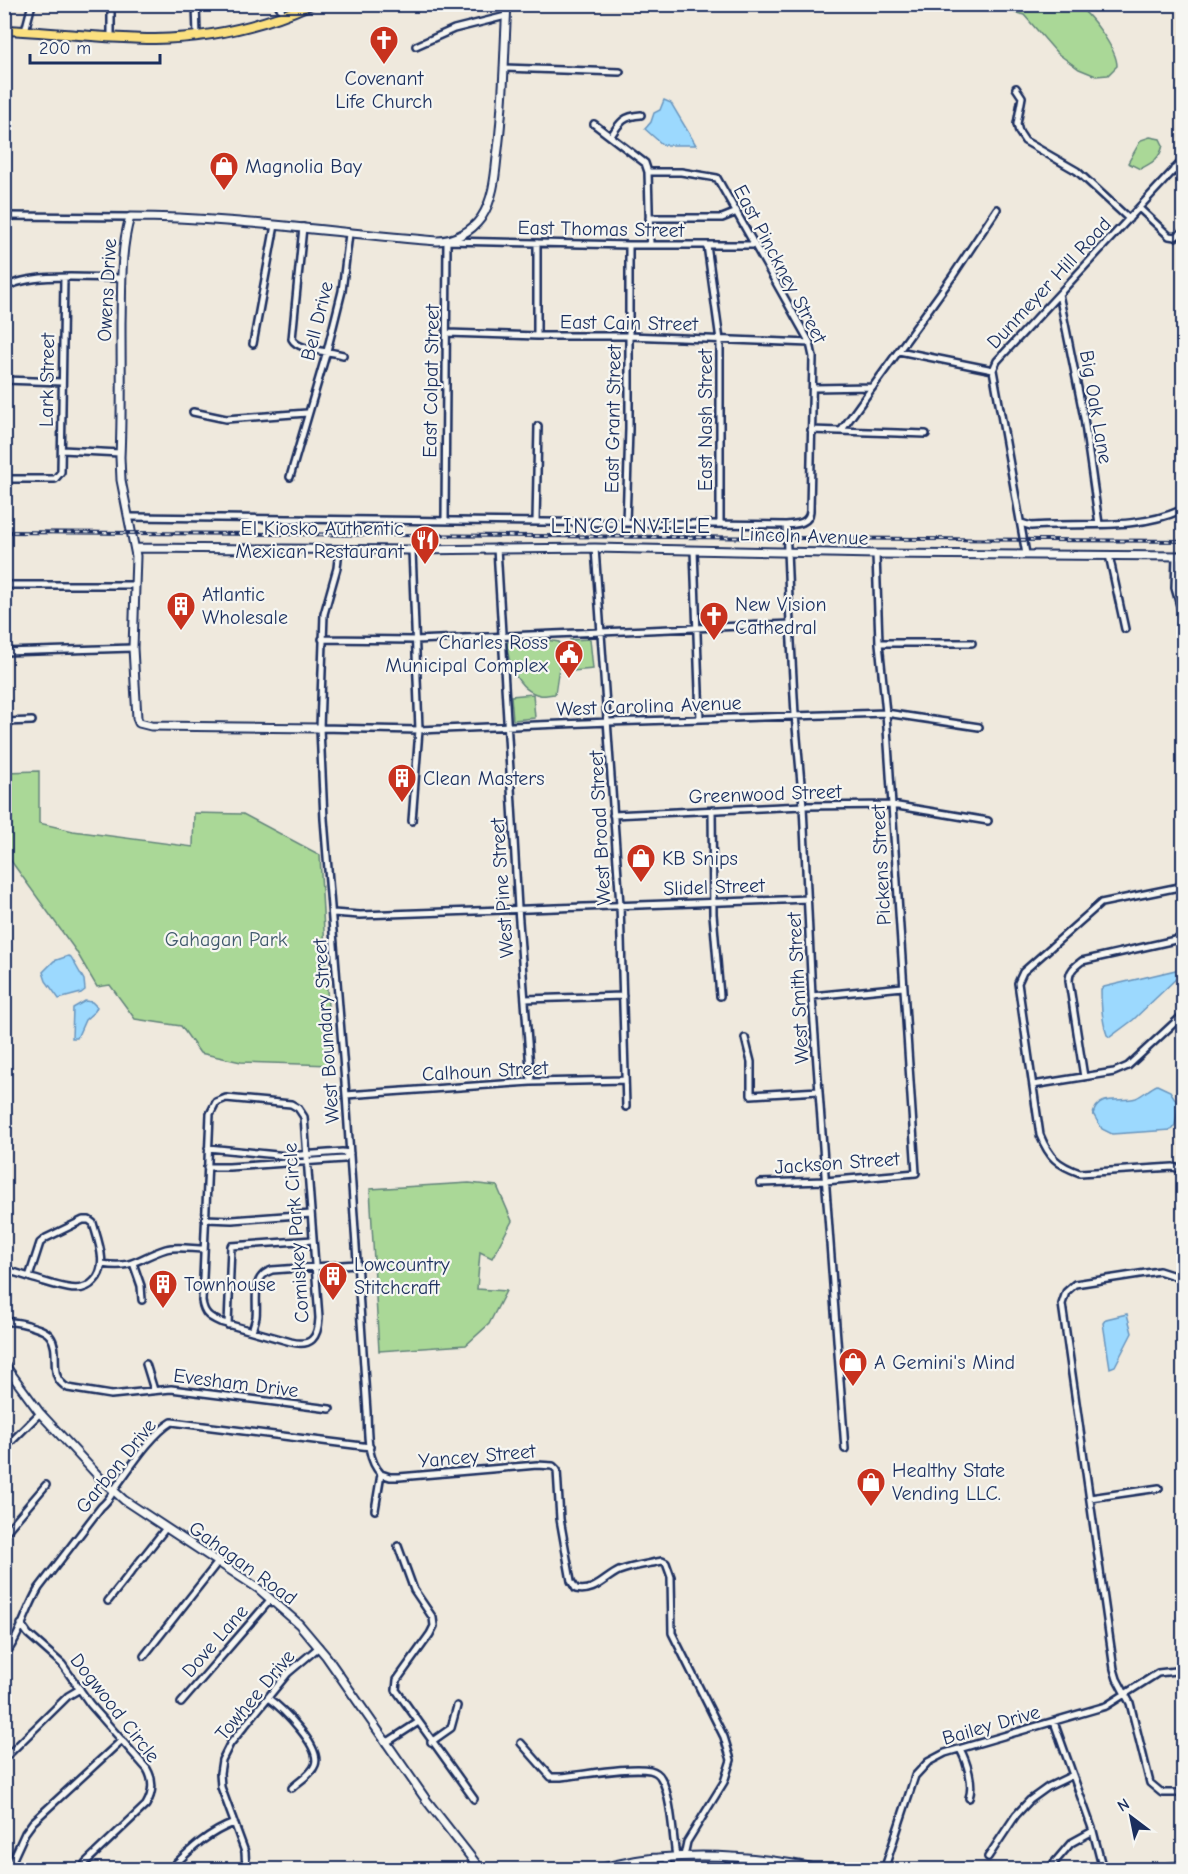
<svg xmlns="http://www.w3.org/2000/svg" width="1188" height="1874" font-family="'Comic Neue',sans-serif">
	<style>
		.green { fill: #aad897; stroke: #62847a; stroke-width: 1.5 }
		.water { fill: #9cd9fe; stroke: #6895be; stroke-width: 1.5 }
		.lines { fill: none; stroke-linecap: round; stroke-linejoin: round }
		.street-casing { stroke: #1b2f5e; stroke-width: 10 }
		.secondary-casing { stroke: #1b2f5e; stroke-width: 11 }
		.primary-casing { stroke: #1b2f5e; stroke-width: 12 }
		.street { stroke: #f6f6f2; stroke-width: 5 }
		.secondary { stroke: #f6f6f2; stroke-width: 7 }
		.primary { stroke: #fbe080; stroke-width: 8 }
		.rail-casing { stroke: #1b2f5e; stroke-width: 4 }
		.rail { stroke: #f6f6f2; stroke-width: 1.5; stroke-dasharray: 4.5; stroke-linecap: butt }
		.labels { text-anchor: middle; dominant-baseline: central; stroke-width: 4.5; stroke-linejoin: round; paint-order: stroke }
		.poi-label { font-size: 20px; fill: #1b2f5e; stroke: #f6f6f2; text-anchor: start }
		.street-label { font-size: 20px; fill: #1b2f5e; stroke: #f6f6f2 }
		.park-label { font-size: 20px; fill: #3f596c; stroke: #f6f6f2 }
		.quarter-label { font-size: 22px; letter-spacing: 1.5px; fill: #1b2f5e; stroke: #f6f6f2 }
	</style>
	<rect width="100%" height="100%" fill="#efe9dd"/>
	<filter id="ink" filterUnits="userSpaceOnUse"><feTurbulence type="fractalNoise" baseFrequency=".0167" numOctaves="2"/><feDisplacementMap in="SourceGraphic" scale="12" xChannelSelector="R" yChannelSelector="G"/><feConvolveMatrix kernelMatrix="1 2 1 2 8 2 1 2 1" color-interpolation-filters="sRGB"/></filter>
	<g filter="url(#ink)">
		<path class="green" d="M986,5H1075C1090,12 1117,50 1117,66L1108,75L1096,76L1079,69L1057,53L1024,15Z
			M1150,137L1160,139L1163,145C1160,159 1152,163 1140,169L1128,163L1141,140Z
			M590,639L593,669L573,671L570,640Z
			M547,640L559,642L562,647L555,694C550,694 544,696 540,695C517,690 507,662 507,642Z
			M533,694L535,718L513,720L511,696Z
			M39,771V823L73,831L193,847L194,813L243,814L320,855L331,1065L241,1062L200,1053L181,1026L135,1019L110,985L97,987L76,951L6,854L5,772Z
			M469,1183L497,1186L512,1221L492,1258L480,1252L477,1289L506,1291L489,1324L466,1345L379,1351L370,1189Z"/>
		<path class="water" d="M664,100L671,103L696,145H663L645,129L651,122L654,113L660,110Z
			M68,956L71,957L84,980L85,990L81,993L59,999L46,981L43,972L54,961Z
			M1180,969L1181,974L1133,1020L1110,1037L1107,1035C1102,1021 1101,1005 1101,990L1104,987Z
			M85,1001L92,1002L97,1007L95,1011L85,1020L77,1038H72L73,1008Z
			M1157,1085L1170,1091L1179,1105L1175,1125L1171,1130L1112,1134L1102,1129L1093,1114C1099,1093 1121,1103 1136,1098C1143,1095 1150,1088 1157,1085Z
			M1127,1314L1132,1333L1115,1366L1110,1368L1103,1323L1106,1319Z"/>
		<g class="lines">
			<g class="street-casing">
				<path id="street" d="M111,4V37
					M196,4L197,35
					M278,4L284,15
					M196,5L207,4
					M25,31L32,4
					M416,46L454,29L506,16
					M504,68L620,72
					M1016,88L1022,97L1017,124L1019,132L1025,141L1077,171L1129,219
					M594,124L645,163L648,172L650,244
					M611,136C620,122 624,116 641,115
					M1174,169L1184,178
					M1139,208L1169,236L1175,237L1184,231
					M4,216L130,217
					M649,218H722L737,212L736,210
					M303,227L292,339C298,351 330,351 343,355
					M537,243V336
					M707,245L720,340V523
					M4,288C31,272 90,278 122,278
					M1059,294L1084,418L1099,524
					M447,333L537,336H629L810,343
					M253,344L275,225
					M899,351L993,370
					M4,380L62,382
					M813,388L873,387
					M193,412L226,419L307,413
					M811,430L926,434
					M841,431L952,277L997,209
					M4,443L5,441
					M62,450L120,453
					M290,477L327,351L342,291L349,234
					M4,479H55L61,472L64,278
					M130,517L786,525C797,524 809,524 810,511L813,357L810,343L717,178L681,172H648
					M445,520L447,241L629,245H755
					M536,522L538,426
					M626,523L629,429V245
					M1021,523L1031,526C1081,522 1135,531 1181,510
					M786,525L790,624L795,715L803,806L812,996L845,1449
					M497,548L518,908L531,1082
					M595,548L620,905L626,1107
					M339,549L337,568L324,614L320,728L324,819L346,1095L367,1412C368,1431 366,1459 381,1474L375,1510
					M412,550L419,730L412,821
					M694,550L700,719
					M1026,554L993,370L997,361L1184,159
					M1109,555L1125,629
					M1176,556L1175,588L1184,620
					M4,585H135
					M322,639L415,640L790,624
					M879,643H972
					M4,652L133,648
					M4,722L32,721
					M320,728L419,730L609,722L886,713L979,727
					M712,810L713,914L720,996
					M613,815L803,806L892,805L988,821
					M1184,886L1101,903L1023,972L1018,983L1040,1135C1049,1157 1057,1165 1080,1173L1173,1167L1184,1170
					M333,913L360,915L808,899
					M812,996L903,987
					M525,999L623,996
					M4,1001L6,939
					M745,1038L751,1062V1095L819,1091
					M1084,1077L1069,981C1069,971 1074,967 1082,961L1184,938
					M1033,1085L1114,1072L1128,1066L1184,1014
					M346,1095L531,1082L625,1080
					M226,1098L291,1104L298,1108L304,1117L319,1318C318,1338 311,1347 291,1342L220,1322C209,1317 204,1314 202,1301L210,1114L216,1102Z
					M208,1148L287,1156L342,1152L350,1153
					M207,1167H229L344,1159L350,1153
					M760,1183L825,1181L916,1173L886,713L879,643L876,554
					M205,1219L232,1220L311,1214
					M133,1263L141,1286L142,1300
					M102,1264C136,1269 137,1258 166,1249C177,1246 193,1249 204,1249
					M4,1269L29,1277L31,1278C43,1281 55,1286 68,1288C78,1290 87,1289 94,1281C109,1266 98,1241 93,1223L89,1220H83L46,1238L40,1243L29,1277
					M4,1322C13,1321 20,1323 28,1325C35,1328 45,1329 50,1336C62,1352 46,1377 68,1388L111,1395L171,1389L330,1409
					M228,1325L231,1246L313,1240
					M252,1331C253,1327 255,1322 256,1317C258,1300 250,1277 272,1270L356,1264
					M146,1364L154,1390
					M4,1445L12,1441L40,1413
					M381,1474L390,1477H399L537,1465L553,1466L557,1470L560,1519L571,1581L576,1589C595,1593 604,1578 619,1571C632,1566 648,1564 662,1561L666,1563L671,1577L672,1633L724,1737L731,1760L724,1782L687,1842L684,1856
					M1090,1498L1159,1488
					M4,1534L46,1485
					M398,1546L414,1590L433,1618L434,1626L430,1634L397,1680L396,1690L474,1799
					M108,1601L166,1528
					M21,1624L28,1634L62,1664L90,1704L147,1769C154,1781 153,1793 146,1805L86,1862L81,1870
					M4,1656C20,1637 26,1609 39,1588L101,1507C110,1500 112,1493 118,1484C132,1465 152,1434 172,1422L370,1447
					M144,1656L218,1562
					M1184,1670L1158,1673L1125,1694L1130,1703L1150,1783L1162,1793H1184
					M268,1698C282,1708 322,1747 315,1765C312,1774 299,1781 292,1788
					M181,1703L271,1599
					M1054,1722L1093,1831L1103,1870
					M431,1742L451,1728L457,1706
					M386,1743L417,1723
					M521,1743L551,1777H561C583,1775 630,1766 650,1770C654,1771 659,1774 661,1778C671,1794 673,1837 676,1857
					M960,1749C967,1762 974,1784 969,1798
					M4,1759L68,1696L80,1689
					M667,1857L668,1870
					M988,1857L1016,1815L1030,1800L1048,1787L1073,1775
					M8,1870L25,1833L33,1822L122,1740
					M169,1870C190,1850 207,1833 234,1823
					M246,1870L245,1852L221,1787L220,1773L222,1760L230,1744L288,1673L319,1647
					M884,1870L915,1776L928,1762L945,1753L1106,1706L1125,1694L1117,1679L1114,1669L1062,1304L1066,1292L1075,1284L1159,1271L1184,1279
					M1048,1870L1071,1843L1093,1831
					M1139,1870L1184,1865"/>
			</g>
			<g class="secondary-casing">
				<path id="secondary" d="M136,548L412,550L595,548L876,554L1184,556
					M320,728L151,726L139,723L137,718L133,648L136,556L121,480L120,457C122,412 121,367 121,323C122,287 120,251 130,217C233,217 335,233 437,241C453,241 471,232 481,218C493,200 495,178 497,157C504,106 504,55 507,4
					M4,1364L40,1413L102,1480L124,1500L259,1589L299,1624L326,1656L427,1801L481,1870
					M594,1870C615,1865 636,1859 658,1858C712,1853 770,1858 824,1870"/>
			</g>
			<g class="primary-casing">
				<path id="primary" d="M4,30C55,32 105,39 155,39C208,38 263,26 311,4"/>
			</g>
			<use href="#street" class="street"/>
			<use href="#secondary" class="secondary"/>
			<use href="#primary" class="primary"/>
			<g class="rail-casing">
				<path id="rail" d="M4,532L1184,541"/>
			</g>
			<use href="#rail" class="rail"/>
		</g>
	</g>
	<defs>
		<g id="church-pin" transform="scale(1.5)"><path d="M0 17L-7.5 6A9.5 9.5 0 1 1 7.5 6Z" fill="#c8321e" stroke="#f6f6f2"/><path d="M-1.2-6h2.4v3.5h3.3v2.4h-3.3V6h-2.4V-.1h-3.3v-2.4h3.3Z" fill="#fff"/></g>
		<g id="shop-pin" transform="scale(1.5)"><path d="M0 17L-7.5 6A9.5 9.5 0 1 1 7.5 6Z" fill="#c8321e" stroke="#f6f6f2"/><path d="M-5-2.5h2.3a2.7 3.5 0 0 1 5.4 0H5L5.5 6h-11ZM-1.5-2.5h3a1.5 2.3 0 0 0-3 0Z" fill="#fff"/></g>
		<g id="restaurant-pin" transform="scale(1.5)"><path d="M0 17L-7.5 6A9.5 9.5 0 1 1 7.5 6Z" fill="#c8321e" stroke="#f6f6f2"/><path d="M-5-6h1v4h1v-4h1v4h1v-4h1v5L-1.5 .5V6h-2V.5L-5-1ZM5-6V6H3V1.5H1.5Q1.5-4 5-6Z" fill="#fff"/></g>
		<g id="building-pin" transform="scale(1.5)"><path d="M0 17L-7.5 6A9.5 9.5 0 1 1 7.5 6Z" fill="#c8321e" stroke="#f6f6f2"/><path d="M-4-6H4V6H1V3H-1V6H-4ZM-2.5-4.3h1.7v1.8h-1.7ZM.8-4.3h1.7v1.8H.8ZM-2.5-1h1.7V.8h-1.7ZM.8-1h1.7V.8H.8Z" fill="#fff"/></g>
		<g id="civic-pin" transform="scale(1.5)"><path d="M0 17L-7.5 6A9.5 9.5 0 1 1 7.5 6Z" fill="#c8321e" stroke="#f6f6f2"/><path d="M-.6-6.5H3V-4.5H.6V-3L4-1V1h2V6H-6V1h2V-1L-.6-3ZM-1.2 2.5V6h2.4V2.5Z" fill="#fff"/></g>
	</defs>
	<g fill-rule="evenodd">
		<use href="#church-pin" x="384" y="40"/>
		<use href="#shop-pin" x="224" y="166"/>
		<use href="#restaurant-pin" x="425" y="540"/>
		<use href="#building-pin" x="181" y="606"/>
		<use href="#church-pin" x="714" y="616"/>
		<use href="#civic-pin" x="569" y="654"/>
		<use href="#building-pin" x="402" y="778"/>
		<use href="#shop-pin" x="641" y="858"/>
		<use href="#building-pin" x="333" y="1276"/>
		<use href="#building-pin" x="163" y="1284"/>
		<use href="#shop-pin" x="853" y="1362"/>
		<use href="#shop-pin" x="871" y="1482"/>
	</g>
	<g class="labels">
		<g class="poi-label">
			<text x="384" y="78" text-anchor="middle">Covenant<tspan x="384" dy="23">Life Church</tspan></text>
			<text x="245" y="166">Magnolia Bay</text>
			<text x="404" y="528" text-anchor="end">El Kiosko Authentic<tspan x="404" dy="23">Mexican Restaurant</tspan></text>
			<text x="202" y="594">Atlantic<tspan x="202" dy="23">Wholesale</tspan></text>
			<text x="735" y="604">New Vision<tspan x="735" dy="23">Cathedral</tspan></text>
			<text x="548" y="642" text-anchor="end">Charles Ross<tspan x="548" dy="23">Municipal Complex</tspan></text>
			<text x="423" y="778">Clean Masters</text>
			<text x="662" y="858">KB Snips</text>
			<text x="354" y="1264">Lowcountry<tspan x="354" dy="23">Stitchcraft</tspan></text>
			<text x="184" y="1284">Townhouse</text>
			<text x="874" y="1362">A Gemini's Mind</text>
			<text x="892" y="1470">Healthy State<tspan x="892" dy="23">Vending LLC.</tspan></text>
		</g>
		<g class="street-label">
			<text transform="translate(601 229) rotate(1)">East Thomas Street</text>
			<text transform="translate(780 264) rotate(62)">East Pinckney Street</text>
			<text transform="translate(1049 283) rotate(-47)">Dunmeyer Hill Road</text>
			<text transform="translate(107 290) rotate(-87)">Owens Drive</text>
			<text transform="translate(317 321) rotate(-76)">Bell Drive</text>
			<text transform="translate(629 323) rotate(1)">East Cain Street</text>
			<text transform="translate(47 380) rotate(-89)">Lark Street</text>
			<text transform="translate(431 381) rotate(-89)">East Colpat Street</text>
			<text transform="translate(1096 407) rotate(80)">Big Oak Lane</text>
			<text transform="translate(613 419) rotate(-89)">East Grant Street</text>
			<text transform="translate(705 420) rotate(-90)">East Nash Street</text>
			<text transform="translate(804 536) rotate(2)">Lincoln Avenue</text>
			<text transform="translate(649 706) rotate(-2)">West Carolina Avenue</text>
			<text transform="translate(765 794) rotate(-2)">Greenwood Street</text>
			<text transform="translate(600 828) rotate(-93)">West Broad Street</text>
			<text transform="translate(881 865) rotate(-93)">Pickens Street</text>
			<text transform="translate(714 887) rotate(-2)">Slidel Street</text>
			<text transform="translate(502 888) rotate(-94)">West Pine Street</text>
			<text transform="translate(798 988) rotate(-93)">West Smith Street</text>
			<text transform="translate(326 1031) rotate(-94)">West Boundary Street</text>
			<text transform="translate(485 1071) rotate(-3)">Calhoun Street</text>
			<text transform="translate(837 1163) rotate(-4)">Jackson Street</text>
			<text transform="translate(296 1233) rotate(-94)">Comiskey Park Circle</text>
			<text transform="translate(236 1383) rotate(7)">Evesham Drive</text>
			<text transform="translate(477 1456) rotate(-5)">Yancey Street</text>
			<text transform="translate(116 1466) rotate(-51)">Garbon Drive</text>
			<text transform="translate(243 1563) rotate(36)">Gahagan Road</text>
			<text transform="translate(215 1641) rotate(-49)">Dove Lane</text>
			<text transform="translate(255 1695) rotate(-50)">Towhee Drive</text>
			<text transform="translate(115 1708) rotate(52)">Dogwood Circle</text>
			<text transform="translate(991 1725) rotate(-16)">Bailey Drive</text>
		</g>
		<g class="park-label">
			<text x="226" y="939">Gahagan Park</text>
		</g>
		<g class="quarter-label">
			<text x="631" y="526">LINCOLNVILLE</text>
		</g>
	</g>
	<rect width="1188" height="1874" fill="none" stroke="#f6f6f2" stroke-width="24"/>
	<rect x="12" y="12" width="1164" height="1850" fill="none" stroke="#1b2f5e" stroke-width="2" filter="url(#ink)"/>
	<g transform="translate(1131 1817) rotate(328)" stroke="#f6f6f2" stroke-width="4.5" paint-order="stroke">
	<path d="M0-4.5L10 22L0 15L-10 22Z" fill="#1b2f5e"/>
	<text y="-9" font-size="16" font-weight="bold" text-anchor="middle" fill="#1b2f5e">N</text>
	</g>
	<path d="M30 54v9h130v-9" fill="none" stroke="#1b2f5e" stroke-width="3"/>
	<text x="39" y="54" font-size="18" fill="#1b2f5e" stroke="#f6f6f2" stroke-width="4.5" paint-order="stroke">200 m</text>
</svg>
